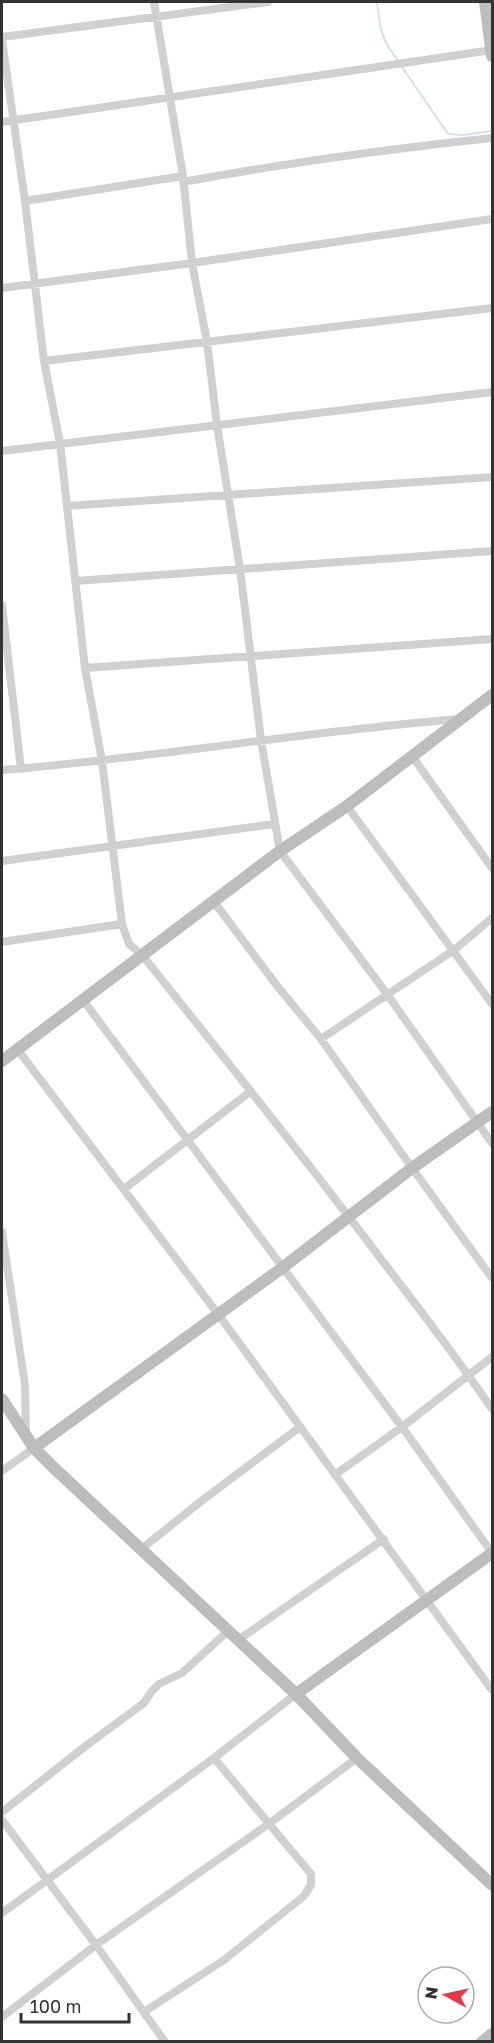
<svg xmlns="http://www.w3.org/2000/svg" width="494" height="2043" font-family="'Golos Text',sans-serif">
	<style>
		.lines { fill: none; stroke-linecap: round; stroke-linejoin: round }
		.stream { stroke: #cfe2ee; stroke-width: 2 }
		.street { stroke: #d0d0d0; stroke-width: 8 }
		.secondary { stroke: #bdbdbd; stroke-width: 12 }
	</style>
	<rect width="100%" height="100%" fill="#fff"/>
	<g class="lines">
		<path class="stream" d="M377,2C380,30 381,39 399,62
			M402,67L448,134L464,135L492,131"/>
		<path class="street" d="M154,2L183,176L192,263L207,342L217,425L240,569L261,740L280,851L387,994L492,1143
			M2,37L268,2
			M2,40L25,201L44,361L60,443L85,668L102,761L122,924L129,944L143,956C224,1058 306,1159 384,1263C421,1311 458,1359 492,1409
			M2,122L492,50
			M183,182C286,163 389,149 492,138
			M25,201L183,176
			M2,288L192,263L492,219
			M44,361L492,308
			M2,451L492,392
			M67,506L492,477
			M76,581L492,551
			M2,605L21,769
			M85,668L492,639
			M412,756L492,868
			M2,770C155,758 306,731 460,719
			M347,806L492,1004
			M2,861L274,824
			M214,902L278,987L321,1039L412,1168L492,1278
			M2,942L122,924
			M83,1000L402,1427L492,1553
			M321,1039L454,950L492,918
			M18,1050L218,1314L492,1690
			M124,1189L251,1091
			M2,1232L25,1385L26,1435
			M2,1471L34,1448
			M336,1474L402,1427L492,1357
			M140,1550L204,1499L300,1427
			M238,1640L384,1539
			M2,1812L83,1748L144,1703L152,1691L159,1684L182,1673L228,1631
			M2,1820L96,1945L165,2042
			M2,1913L214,1758L296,1694
			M144,2012L224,1960L304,1896L311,1885V1874L214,1758
			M2,2017L96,1945L270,1823L357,1758"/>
		<path class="secondary" d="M485,2L492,56
			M2,1061L280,851L347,806L492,695
			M2,1399L34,1448L54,1468L296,1694L357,1758L492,1885
			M34,1448L282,1268L412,1168L492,1112
			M296,1694L492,1553
			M482,2042L492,2034"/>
	</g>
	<rect width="494" height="2043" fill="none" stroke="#333333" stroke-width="6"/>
	<g transform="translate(446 1995) rotate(278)"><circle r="28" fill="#ffffff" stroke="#adadad" stroke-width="1.5"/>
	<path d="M0-4.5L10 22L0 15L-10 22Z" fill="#e63946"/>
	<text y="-9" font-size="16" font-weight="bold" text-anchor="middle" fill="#333333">N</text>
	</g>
	<path d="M21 2013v9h108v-9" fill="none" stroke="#333333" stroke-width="3"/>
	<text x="30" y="2013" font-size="18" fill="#333333" stroke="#ffffff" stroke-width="4.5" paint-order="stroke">100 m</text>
</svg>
